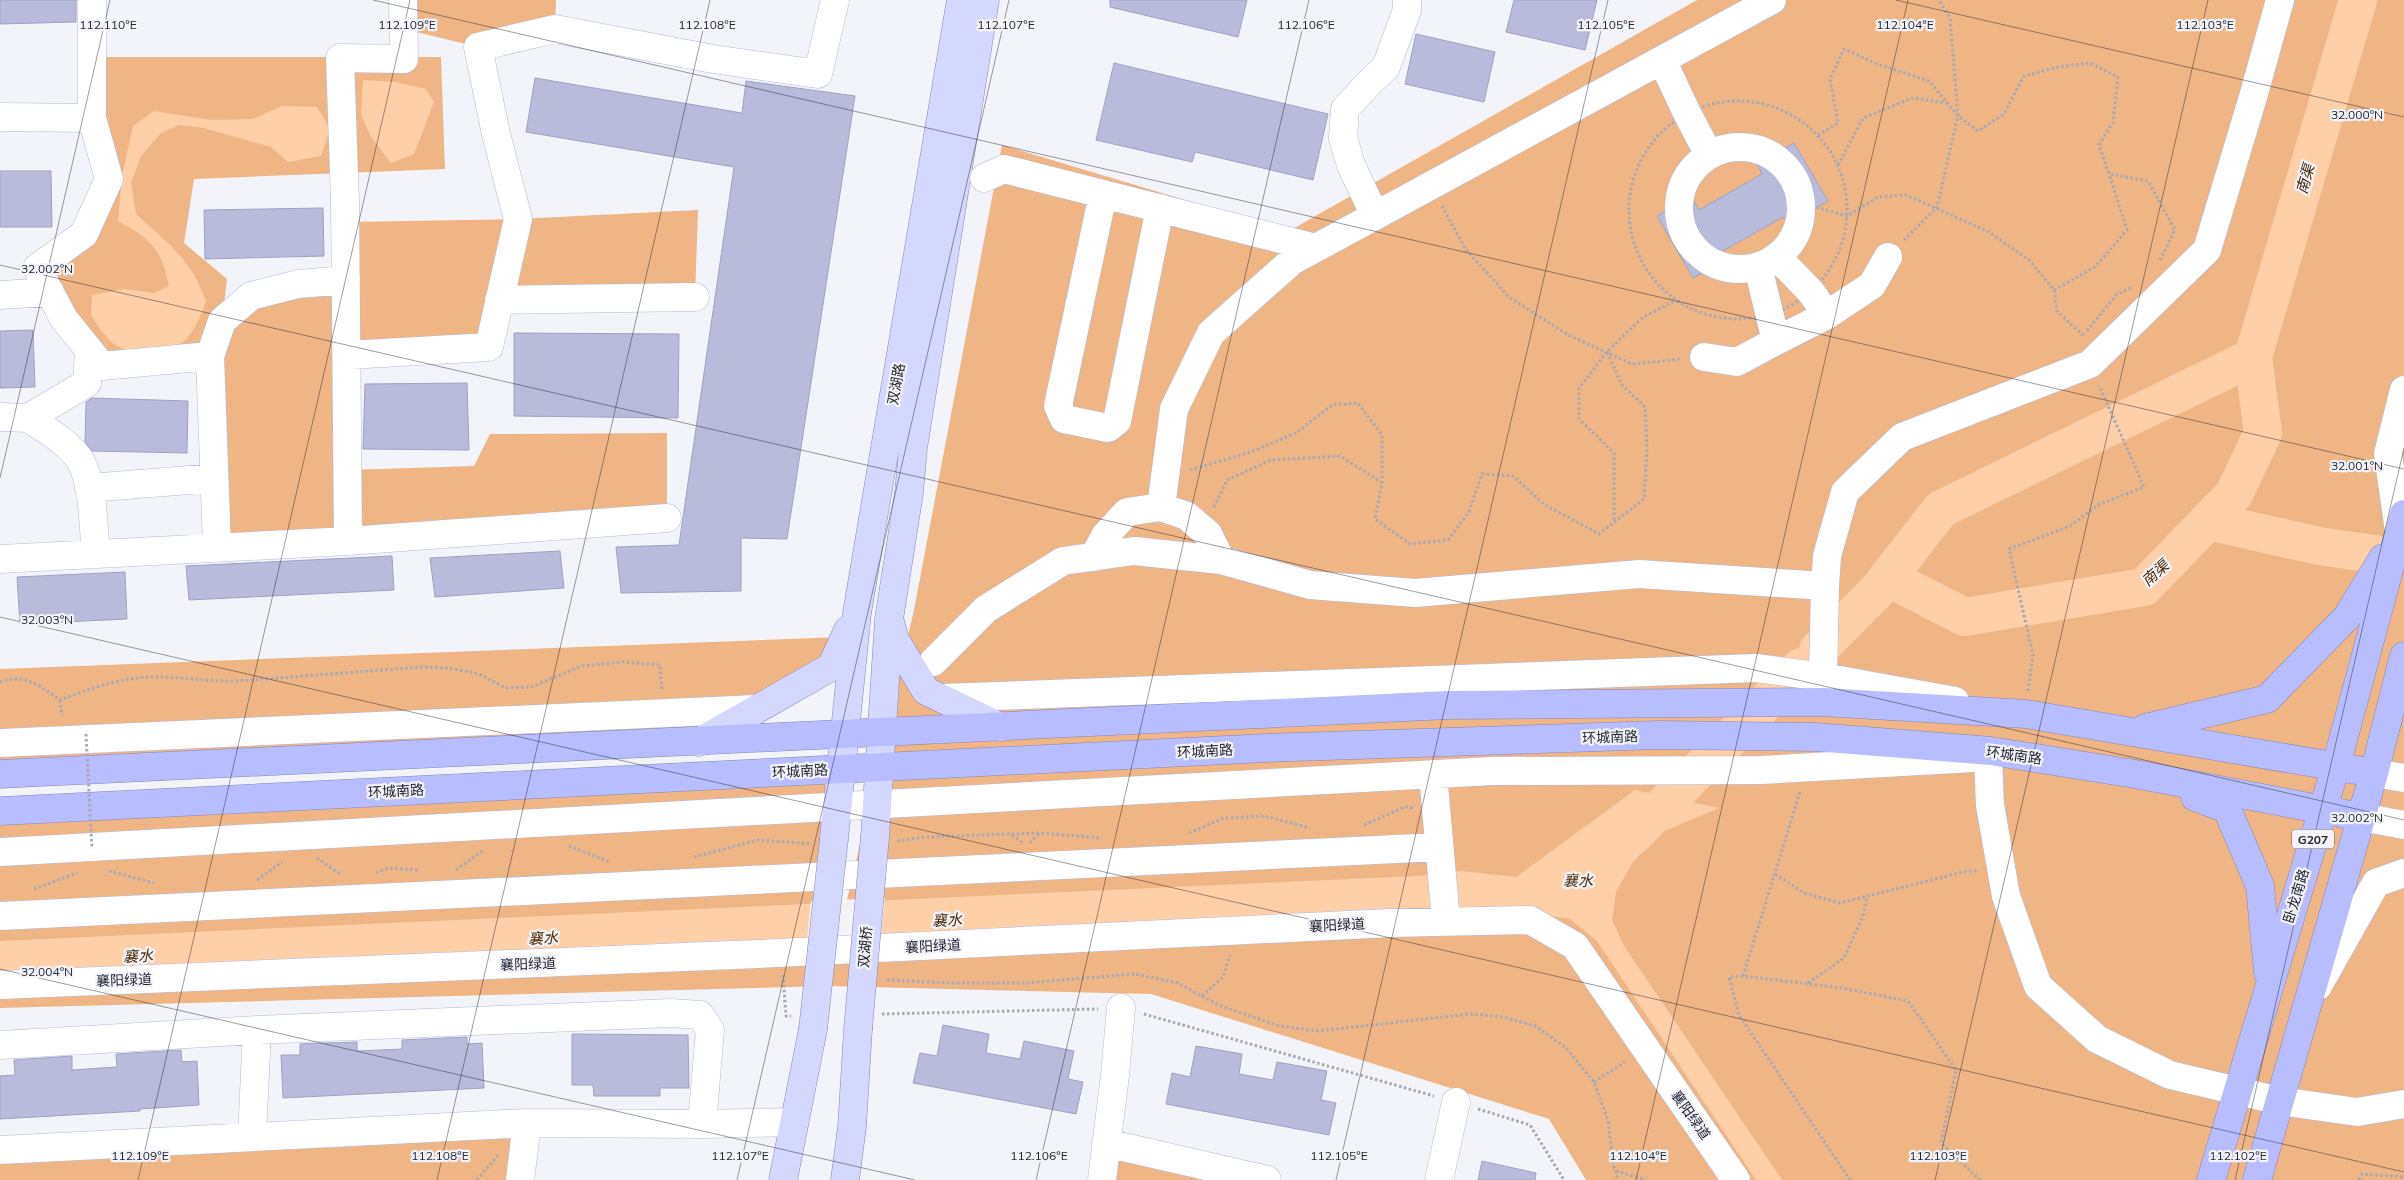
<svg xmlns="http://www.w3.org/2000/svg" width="2404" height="1180" font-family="Mulish,'Noto Sans SC',sans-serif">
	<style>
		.green { fill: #f0b585 }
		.water { fill: #ffcfa8 }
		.pier { fill: #f3f4fa }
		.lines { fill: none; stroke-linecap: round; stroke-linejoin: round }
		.river { stroke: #ffcfa8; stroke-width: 38 }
		.building { fill: #b8bcda; stroke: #9fa2bf }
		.minor-casing { stroke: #b5b9d7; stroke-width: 29 }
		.major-casing { stroke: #8488b6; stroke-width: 29 }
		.highway-casing { stroke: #8488b6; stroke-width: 29 }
		.path { stroke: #a8a9b1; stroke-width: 3; stroke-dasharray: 2.5 2.5; stroke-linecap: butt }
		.minor { stroke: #fff; stroke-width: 28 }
		.major { stroke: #d4d7fe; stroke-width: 28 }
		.highway { stroke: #b7bdfe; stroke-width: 28 }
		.major-bridge-casing { stroke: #8488b6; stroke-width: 29; stroke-linecap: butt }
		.path-bridge { stroke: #a8a9b1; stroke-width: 3; stroke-dasharray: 2.5 2.5; stroke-linecap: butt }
		.major-bridge { stroke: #d4d7fe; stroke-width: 28 }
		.ticks { fill: none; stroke: #242531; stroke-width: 1; stroke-opacity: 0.45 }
		.labels { text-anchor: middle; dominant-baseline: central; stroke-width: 4.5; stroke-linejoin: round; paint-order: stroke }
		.shield { fill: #f3f4fa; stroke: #62636d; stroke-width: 1 }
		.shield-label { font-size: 12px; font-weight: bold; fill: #242531 }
		.street-label { font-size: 14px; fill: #242531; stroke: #f3f4fa }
		.water-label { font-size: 15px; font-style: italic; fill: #4c2700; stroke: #f3f4fa }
		.ticks-label { font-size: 12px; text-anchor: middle; fill: #242531; stroke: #f3f4fa; stroke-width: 4.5; stroke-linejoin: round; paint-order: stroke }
	</style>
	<rect width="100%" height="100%" fill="#f3f4fa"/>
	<path class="green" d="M403,0H556L555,29L478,47L404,29Z
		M1697,0H2404V1180H1586L1549,1119L1151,994L827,986L0,1008V811L841,769L828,982L914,610L1002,145L1289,231Z
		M92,57H441L445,169L194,179L184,243L227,279L222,320L251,296L346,280V222L518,219L698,210L695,297L500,300L489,347L347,355L348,470L474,466L490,434L667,433V518L217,547L210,356L102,366L37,268L84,234L109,179Z
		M844,637L831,667L699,742L0,774V669Z
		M527,1123L520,1180H0V1150Z
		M1106,1143L1267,1180H1102Z"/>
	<path class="water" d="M363,80L395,82L426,89L434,102L414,154L391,163L371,137L361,114Z
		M282,106L317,107L330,129L321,156L288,162L271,147L204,128L179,125L161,133L141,156L131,183L136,214L170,245L182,258L195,276L206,301C201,315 196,328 186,339C174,352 134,354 119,347C108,342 97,324 91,315L92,295L124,289L154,293L169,286C161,248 151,239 118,221L122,177L133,126L154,111L211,120L253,119Z
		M1635,790L1719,808L1662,832L1633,862L1616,892L1612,920L1624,946L1782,1180H1756L1597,941L1570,919L1514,910H1407L0,975V941L1416,876L1461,871L1516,877Z"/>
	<path class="pier" d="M885,898L881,936L807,940L811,901Z"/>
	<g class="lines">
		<path class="river" d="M2208,521L2319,546L2380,555
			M1888,578L1965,617L2144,587L2234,494L2263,433L2253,357
			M1818,650L1877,591L1941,509L2253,357L2358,0
			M1635,834L1801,667"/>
	</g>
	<path class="building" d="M0,0H76V22L0,24Z
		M1110,0H1247L1238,37L1110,7Z
		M1514,0H1597L1585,50L1506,32Z
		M1416,34L1495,52L1484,102L1405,84Z
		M1114,63L1328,114L1313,180L1195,152L1192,162L1096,140Z
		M535,78L742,113L746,81L855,96L787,539L741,538V591L621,593L616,547L679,545L734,167L526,132Z
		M1794,143L1828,201L1788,224L1783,217L1721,252L1727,258L1693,278L1657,216L1691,196L1699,210L1762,174L1757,164Z
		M0,171H51L52,227H0Z
		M323,208L324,256L205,259L204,210Z
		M33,330L35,387L0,388V331Z
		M514,333L679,334L678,418L514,416Z
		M467,383L469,450L363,449L365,384Z
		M92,398L188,401L187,453L92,451L85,442L86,402Z
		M560,551L564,588L435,597L430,558Z
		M392,556L394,590L189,600L186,566Z
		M125,572L127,619L20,624L17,577Z
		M943,1025L989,1034L986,1053L1020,1059L1024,1041L1074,1051L1068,1079L1083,1082L1076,1114L913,1083L920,1053L937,1056Z
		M572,1034L688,1035L689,1088H660V1096H594L593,1085H572Z
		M467,1037V1044L482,1043L484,1088L283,1098L281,1055H300V1044L357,1042V1051L402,1049V1040Z
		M1196,1046L1242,1054L1239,1074L1273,1080L1277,1062L1327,1071L1321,1100L1336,1103L1329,1135L1166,1104L1172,1073L1190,1077Z
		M181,1050L182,1062L197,1061L199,1105L140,1109V1111L0,1119V1076L15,1075L14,1060L72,1056V1070L117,1067L116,1054Z
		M1482,1161L1536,1173L1535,1180H1478Z"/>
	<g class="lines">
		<g class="minor-casing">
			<path id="minor" d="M92,0V118L109,179L84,234L37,268L64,319L102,366L210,356L217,547
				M1662,60L1687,113L1709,155
				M0,117L92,118
				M1679 208a61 61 0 1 1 122 0a61 61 0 1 1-122 0Z
				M984,178L1004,169L1316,248
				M1103,194L1058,406L1064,419L1108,428L1117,421L1160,208
				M1375,216L1351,165L1343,138L1345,109L1369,83L1386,67L1407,10V0
				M1777,257L1811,292L1827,315L1872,285L1888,257
				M0,295L50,292
				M499,300L695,297
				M1776,341L1827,315
				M347,355L489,347L518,219L496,134L478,47L555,29L713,59L818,74L835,0
				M210,356L222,321L251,296L298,284L346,280
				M1704,357L1737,362L1776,341L1758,267
				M0,417L28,418L87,383L89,350
				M28,418C46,430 70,443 81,462C94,485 93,528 96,554
				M89,488L214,478
				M1161,507L1174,409L1211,333L1292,261L1772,0
				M2399,531L2388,454L2404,390
				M348,541L345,202L340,58L404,59L403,0
				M1094,557L1105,536L1127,512L1161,507L1187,516L1208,534L1221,560
				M0,559L348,541L667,518
				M933,662L986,609L1063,561L1134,551L1221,560L1310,585L1415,593L1639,574L1825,586
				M1823,677L1825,586L1827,556L1845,492L1902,437L2090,364L2207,250L2253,97L2280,0
				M942,698L1756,668L1823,677L1955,701
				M0,743L756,709
				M1988,757L1990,805L2006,896L2038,986L2097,1039L2170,1075L2280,1101L2357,1112L2404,1104
				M2374,773L2404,778
				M1433,774L1446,921
				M2361,817L2404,825
				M0,852L1492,771L1761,770L1973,758
				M0,916L1439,847
				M0,985L757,954L1390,923L1530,920L1575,946L1736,1180
				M2318,986L2376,883L2404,873
				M0,1045L257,1030L671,1013L700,1015L710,1030L702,1124L793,1122
				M527,1123L702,1124
				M252,1137L257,1030
				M1106,1143L1267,1180
				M0,1150L527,1123L520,1180
				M1102,1180L1115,1075L1121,1008
				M1439,1180L1456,1102"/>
		</g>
		<g class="major-casing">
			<path id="major" d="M891,625L895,640L926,691L1001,727
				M699,742L831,667L848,630
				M875,836L889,619L909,493L913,448L985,0
				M834,839L857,613L961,0
				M783,1180L813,1029
				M845,1180L852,1127L858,1029"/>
		</g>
		<g class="highway-casing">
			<path id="highway" d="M2145,728L2267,699L2347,617L2383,558
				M0,774L1448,705L1823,702L2026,714L2374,773
				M2195,797L2227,809L2260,886L2268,972
				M0,811L1266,748L1659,735L1815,737L1991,751L2135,774L2361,817
				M2211,1180L2336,766L2404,514
				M2257,1180L2374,773L2404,656"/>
		</g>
		<path class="path" d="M1629 210a109 109 0 1 1 218 0a109 109 0 1 1-218 0Z
			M1818,135L1838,123L1830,79L1844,49L1877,64L1929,81L1958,116L1978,131L2004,114L2024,76L2058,67L2090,63L2118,77L2113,122L2099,145L2109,174L2148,181L2175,230L2159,262
			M1838,165L1863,118L1912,98L1947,103
			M1802,203L1847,216L1878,197L1906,195L1989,232L2029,260L2054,290L2057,311L2084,336
			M1442,206L1466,250L1509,297L1568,335L1632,364L1681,359
			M1904,240L1937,207L1958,116L1950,18L1939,0
			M2054,290L2095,267L2127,230L2109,174
			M2087,331L2116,295L2132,287
			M1607,352L1579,388V419L1614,453V522
			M1190,470L1251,452L1296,433L1332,405L1358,403L1382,435V483L1375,519L1410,544L1448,540L1469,512L1482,474L1513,476L1545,505L1599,534L1644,499L1647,448L1645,407L1622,385L1607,352L1642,318L1676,300
			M1214,507L1227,480L1271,460L1340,456L1381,482
			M0,682C24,673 41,686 60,700C89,689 119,678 150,677C179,676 208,682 238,681L422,667L449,668L479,674L506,688L531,687L582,666L623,662L660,665L662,691
			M2028,691L2033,655L2009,549L2070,526L2098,505L2144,487L2099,385
			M60,700L62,716
			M1800,792L1743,976L1842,988L1908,1001L1956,1070L1941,1143L1980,1180
			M1364,825L1405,807L1414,808
			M1189,833L1224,818L1264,816L1310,828
			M1012,835L1023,843
			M897,841L925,837L1040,833L1102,838
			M1030,843L1039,833
			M569,846L610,862
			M694,857L758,840L811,844
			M317,858L340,874
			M456,870L484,850
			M109,871L154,883
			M376,873L389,868L418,870
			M1775,874L1804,893L1840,903L1967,871H1979
			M257,880L282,862
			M34,889L77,873
			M783,975L786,1016H791
			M1743,976L1729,977L1739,1015L1850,1180
			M887,980L950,983H1026L1135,974L1178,983L1218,1005L1280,1026L1318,1031L1471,1014L1504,1017L1535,1026L1565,1047L1594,1082L1608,1120L1613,1163L1618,1180
			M1808,983L1844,958L1863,916L1867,896
			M1202,996L1223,977L1230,955
			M882,1014L1098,1009
			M1144,1014L1434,1096
			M1594,1082L1625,1062
			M1478,1109L1530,1125L1564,1180
			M1616,1171L1646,1180
			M477,1180L498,1155
			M2359,1180L2362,1174L2404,1177"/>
		<use href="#minor" class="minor"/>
		<use href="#major" class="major"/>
		<use href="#highway" class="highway"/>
		<g class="major-bridge-casing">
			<path id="major-bridge" d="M813,1029L834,839
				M858,1029L875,836"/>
		</g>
		<path class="path-bridge" d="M86,734L92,849"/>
		<use href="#major-bridge" class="major-bridge"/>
	</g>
	<path class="ticks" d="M373,0L2404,469M1896,0L2404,117M0,265L2404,820M0,478L110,0M0,617L2404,1172M0,969L915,1180M138,1180L410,0M437,1180L710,0M737,1180L1009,0M1036,1180L1309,0M1336,1180L1608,0M1636,1180L1908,0M1935,1180L2208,0M2235,1180L2404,448"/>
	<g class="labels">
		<rect class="shield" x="2292" y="829.5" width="42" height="19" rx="4"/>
		<g class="shield-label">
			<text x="2313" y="839">G207</text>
		</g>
		<g class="street-label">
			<text transform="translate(896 384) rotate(-80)">双湖路</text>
			<text transform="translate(1610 737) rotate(-2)">环城南路</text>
			<text transform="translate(1205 751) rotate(-3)">环城南路</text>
			<text transform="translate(2014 755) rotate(8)">环城南路</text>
			<text transform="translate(800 771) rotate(-3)">环城南路</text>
			<text transform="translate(396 791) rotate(-3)">环城南路</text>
			<text transform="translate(2296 896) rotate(-73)">卧龙南路</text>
			<text transform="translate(1337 925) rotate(-3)">襄阳绿道</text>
			<text transform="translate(933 946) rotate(-3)">襄阳绿道</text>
			<text transform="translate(865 947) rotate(-85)">双湖桥</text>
			<text transform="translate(528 964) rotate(-2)">襄阳绿道</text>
			<text transform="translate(124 980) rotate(-2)">襄阳绿道</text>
			<text transform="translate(1691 1115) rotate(55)">襄阳绿道</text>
		</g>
		<g class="water-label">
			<text transform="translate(2305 179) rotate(-74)">南渠</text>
			<text transform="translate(2155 573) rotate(-42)">南渠</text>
			<text x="1578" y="880">襄水</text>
			<text transform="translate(947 920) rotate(-3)">襄水</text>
			<text transform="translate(543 938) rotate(-3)">襄水</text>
			<text transform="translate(138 956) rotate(-3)">襄水</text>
		</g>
	</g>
	<g class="ticks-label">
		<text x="108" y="29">112.110°E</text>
		<text x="1006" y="29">112.107°E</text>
		<text x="1306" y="29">112.106°E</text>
		<text x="1905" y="29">112.104°E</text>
		<text x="2205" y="29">112.103°E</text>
		<text x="407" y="29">112.109°E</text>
		<text x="707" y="29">112.108°E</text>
		<text x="1606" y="29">112.105°E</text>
		<text x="2357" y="119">32.000°N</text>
		<text x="47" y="273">32.002°N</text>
		<text x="2357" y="470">32.001°N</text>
		<text x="47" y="624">32.003°N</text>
		<text x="2357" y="822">32.002°N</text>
		<text x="47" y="976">32.004°N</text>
		<text x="140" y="1160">112.109°E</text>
		<text x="440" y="1160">112.108°E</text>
		<text x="740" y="1160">112.107°E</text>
		<text x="1039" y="1160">112.106°E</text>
		<text x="1339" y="1160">112.105°E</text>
		<text x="1638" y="1160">112.104°E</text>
		<text x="1938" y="1160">112.103°E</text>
		<text x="2238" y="1160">112.102°E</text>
	</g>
</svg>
